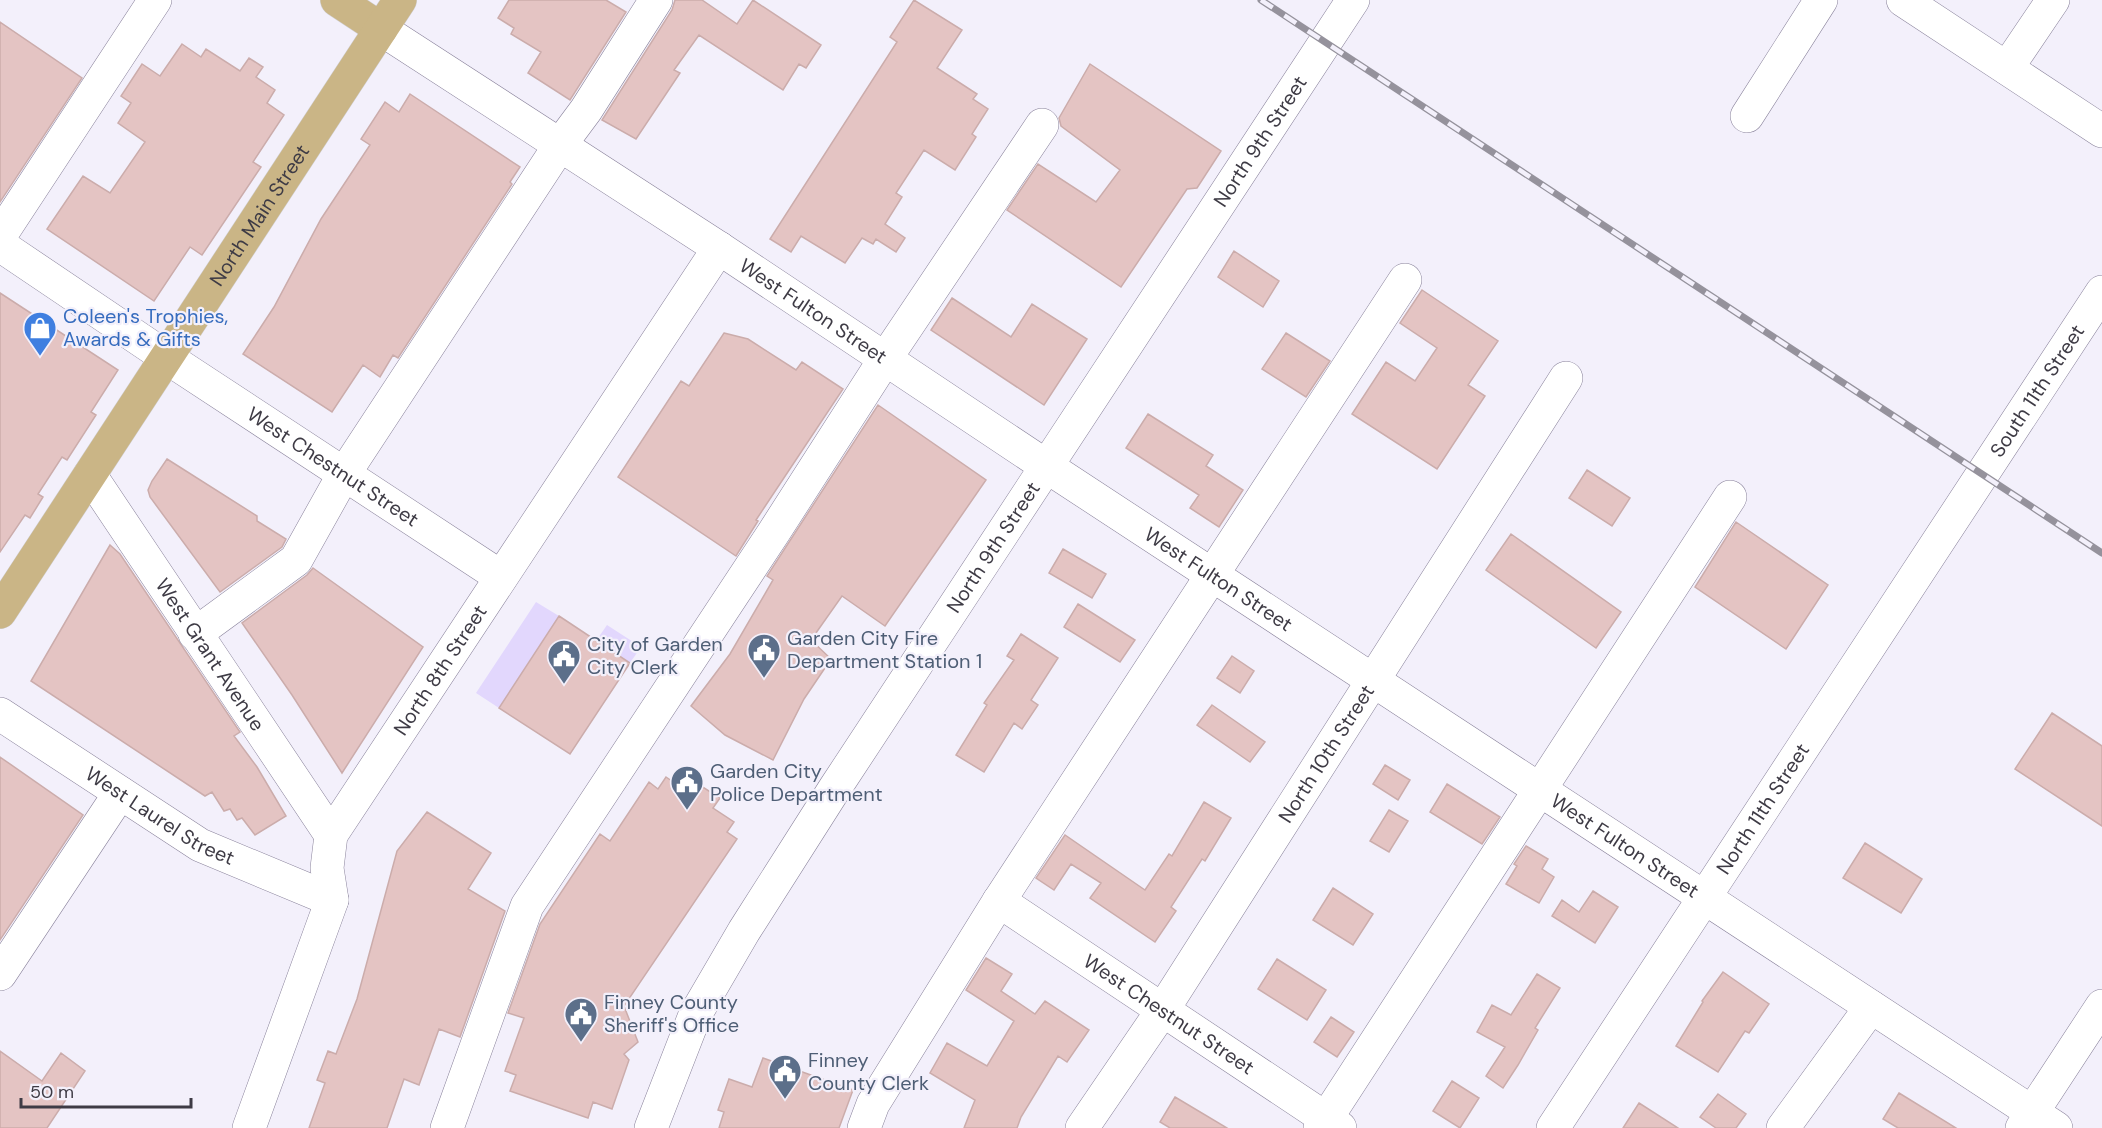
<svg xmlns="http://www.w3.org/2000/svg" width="2102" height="1128" font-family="'DM Sans',sans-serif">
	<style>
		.green { fill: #e2d7fd }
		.building { fill: #e4c4c3; stroke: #cbacab; stroke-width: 1.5 }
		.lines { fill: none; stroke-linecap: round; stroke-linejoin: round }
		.minor-casing { stroke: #89829b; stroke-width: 34 }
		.major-casing { stroke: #d1d0d2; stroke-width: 34 }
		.minor { stroke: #fff; stroke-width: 33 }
		.major { stroke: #cab586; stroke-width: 33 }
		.rail-casing { stroke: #95929c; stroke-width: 7 }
		.rail { stroke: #f3f0fb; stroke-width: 4.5; stroke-dasharray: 14; stroke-linecap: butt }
		.labels { text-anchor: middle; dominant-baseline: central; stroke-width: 4.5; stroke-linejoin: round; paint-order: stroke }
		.street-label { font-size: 20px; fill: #3e3b45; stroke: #f3f0fb }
		.shop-label { font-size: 20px; fill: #366cbe; stroke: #f3f0fb; text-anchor: start }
		.service-label { font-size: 20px; fill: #4e5e75; stroke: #f3f0fb; text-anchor: start }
	</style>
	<rect width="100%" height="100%" fill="#f3f0fb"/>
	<path class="green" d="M536,602L559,616L499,708L476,693Z
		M607,625L641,647L630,663L596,641Z"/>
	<path class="building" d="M509,0H606L626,12L570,100L528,73L541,52L511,34L514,28L498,18Z
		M675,0H702L737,24L753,0L821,45L806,68L799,64L783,90L699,35L674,70L680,73L636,139L602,120L672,10Z
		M914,0L962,30L937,68L977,94L973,99L988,109L972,134L976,137L955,170L924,150L896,193L902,197L885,224L905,238L896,252L876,239L873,244L862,238L845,263L801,236L791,252L770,239L897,42L890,37Z
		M0,22L82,78L0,202Z
		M182,44L201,57L206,49L240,71L249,58L263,67L256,77L275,90L267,103L284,115L253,162L261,167L202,255L190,247L154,301L47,229L83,176L110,193L145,142L118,123L131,103L121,96L142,64L160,76Z
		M1090,64L1221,151L1197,188L1187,189L1121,287L1007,210L1038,164L1096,202L1120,170L1061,126L1059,118Z
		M410,94L520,167L510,182L512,184L398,358L393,355L380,377L363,365L332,412L243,354L274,307L321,219L370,145L361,139L385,102L399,112Z
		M1234,251L1279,281L1263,307L1218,277Z
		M1422,290L1498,341L1468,385L1485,396L1437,469L1352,414L1386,362L1415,381L1437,348L1400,323Z
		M0,293L118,370L91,412L96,415L67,460L62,457L38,494L43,497L30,518L25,515L0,552Z
		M952,298L1011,337L1032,304L1087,339L1044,405L931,330Z
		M724,333L748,339L796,370L802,362L843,389L756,520L758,521L736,556L618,477L681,381L689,386Z
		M1286,333L1330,361L1306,397L1262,369Z
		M878,405L986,480L885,626L842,596L811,640L831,659L804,699L773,760L725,735L691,706L730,654L773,580L767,576Z
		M1148,414L1213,455L1206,466L1243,490L1219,527L1190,508L1199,495L1126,448Z
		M167,459L257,516V521L286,539L282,547L220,592L150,497L148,490L152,481Z
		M1587,470L1630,498L1612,526L1569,498Z
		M1736,522L1828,585L1786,649L1695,587Z
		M1511,534L1621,612L1596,648L1486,570Z
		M110,545L120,554L240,732L234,736L257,767L286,816L255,835L242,818L237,820L230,809L224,811L212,792L205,796L31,681Z
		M1063,549L1106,574L1092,598L1049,573Z
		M313,568L423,647L342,773L292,695L242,623L307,575Z
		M1078,604L1135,640L1120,662L1064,627Z
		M559,616L630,663L570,754L499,708Z
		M1021,634L1058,658L1031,700L1038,705L1022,729L1014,723L984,772L956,755L987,705L984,703L1014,660L1007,656Z
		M1232,656L1254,671L1240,693L1217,678Z
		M1212,705L1265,742L1250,762L1197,725Z
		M2052,713L2102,746V826L2015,769Z
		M0,757L83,815L0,940Z
		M1385,765L1410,780L1398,800L1373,784Z
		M666,777L691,794L698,784L720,798L713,808L734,822L727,832L737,839L624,1006L638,1042L624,1054L629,1060L612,1109L593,1102L588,1118L510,1091L516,1075L505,1071L524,1018L508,1013L540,924L600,834L610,841L649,782L658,789Z
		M1447,784L1500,817L1482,844L1430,812Z
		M1204,802L1231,818L1205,861L1202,859L1171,907L1176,911L1155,942L1090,898L1101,883L1071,864L1054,890L1036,878L1065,835L1145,890L1169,854L1172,856Z
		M1389,810L1408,821L1389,852L1370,841Z
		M427,812L491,853L468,889L505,911L460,1037L439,1029L419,1085L404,1079L387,1128H309L325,1083L317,1080L328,1051L336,1054L357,999L397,851Z
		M1865,843L1922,879L1901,913L1843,878Z
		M1526,846L1548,859L1542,869L1554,877L1539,903L1506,884L1517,866L1514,864Z
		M1333,888L1373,914L1353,945L1313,920Z
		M1593,891L1618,907L1595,943L1552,916L1562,900L1579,912Z
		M986,958L1012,974L1001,991L1035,1014L1045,1001L1089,1030L1067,1062L1058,1056L1021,1117L1017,1128H964L975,1100L930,1073L947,1043L987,1066L1014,1021L966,990Z
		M1277,959L1326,990L1307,1020L1258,989Z
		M1723,972L1769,1004L1749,1033L1745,1031L1718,1072L1676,1046L1703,1002L1702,1001Z
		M1537,974L1560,988L1535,1028L1538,1030L1518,1065L1503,1088L1486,1076L1505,1047L1477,1032L1492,1005L1511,1015Z
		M1331,1017L1354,1032L1337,1057L1314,1042Z
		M0,1051L42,1081L61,1053L85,1071L47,1128H0Z
		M763,1058L853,1090L839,1128H719L724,1112L718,1110L729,1079L752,1087Z
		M1452,1081L1479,1098L1460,1128L1433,1111Z
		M1899,1093L1956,1128H1898L1883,1119Z
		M1718,1094L1746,1114L1736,1128H1716L1700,1117Z
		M1175,1097L1227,1128H1170L1160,1122Z
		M1639,1103L1678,1128H1623Z"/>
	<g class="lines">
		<g class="minor-casing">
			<g id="minor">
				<path d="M1903,0L2102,131"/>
				<path id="s1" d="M381,29L719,248L1046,466L2056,1128"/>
				<path d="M2007,68L2053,0"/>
				<path d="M1747,116L1821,0"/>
				<path d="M0,236L155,0"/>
				<path id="s2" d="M0,245L166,357L501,577"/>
				<path id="s3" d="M90,475L331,835"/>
				<path d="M195,634L296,560L344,474L560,145L586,110L656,0"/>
				<path id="s4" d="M0,714L200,845L332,900"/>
				<path id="s5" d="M999,901L1340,1128"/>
				<path d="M0,974L120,793"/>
				<path id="s6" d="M249,1128L332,900L327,868L331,835L719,248"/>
				<path d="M447,1128L527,906L774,532L885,359L1042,125"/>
				<path id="s7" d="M651,1128L695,1015L744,931L835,788L1353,0"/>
				<path d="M864,1128L873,1104L999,901L1405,280"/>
				<path id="s8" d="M1082,1128L1162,1011L1566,378"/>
				<path d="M1320,1128L1730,497"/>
				<path id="s9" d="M1553,1128L2102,292"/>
				<path d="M1783,1128L1871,1007"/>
				<path d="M2022,1128L2102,1006"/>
			</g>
		</g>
		<g class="major-casing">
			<g id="major">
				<path d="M337,0L381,29"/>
				<path id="s10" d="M0,612L400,0"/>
			</g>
		</g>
		<use href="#minor" class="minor"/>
		<use href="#major" class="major"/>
		<g class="rail-casing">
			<path id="rail" d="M1261,0L2102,553"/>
		</g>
		<use href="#rail" class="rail"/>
	</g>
	<defs>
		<g id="shop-pin" transform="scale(1.725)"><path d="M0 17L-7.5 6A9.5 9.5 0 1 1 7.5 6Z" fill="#3f7fe0" stroke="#f3f0fb"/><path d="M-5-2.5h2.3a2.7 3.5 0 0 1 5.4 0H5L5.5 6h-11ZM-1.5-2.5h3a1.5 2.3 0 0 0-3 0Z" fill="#fff"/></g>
		<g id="civic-pin" transform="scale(1.725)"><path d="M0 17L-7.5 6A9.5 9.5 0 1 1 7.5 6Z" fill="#5c6f8a" stroke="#f3f0fb"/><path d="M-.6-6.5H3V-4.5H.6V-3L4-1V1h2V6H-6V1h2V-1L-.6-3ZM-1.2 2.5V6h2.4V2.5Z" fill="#fff"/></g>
	</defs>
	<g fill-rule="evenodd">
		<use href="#shop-pin" x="40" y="328"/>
		<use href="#civic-pin" x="764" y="650"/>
		<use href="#civic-pin" x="564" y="656"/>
		<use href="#civic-pin" x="687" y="782"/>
		<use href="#civic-pin" x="581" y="1014"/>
		<use href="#civic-pin" x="785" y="1071"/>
	</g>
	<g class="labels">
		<g class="street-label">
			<text stroke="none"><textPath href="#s7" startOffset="1162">North 9th Street</textPath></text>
			<text stroke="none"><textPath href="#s10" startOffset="474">North Main Street</textPath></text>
			<text stroke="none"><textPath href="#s1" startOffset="516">West Fulton Street</textPath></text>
			<text stroke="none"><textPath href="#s9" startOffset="882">South 11th Street</textPath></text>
			<text stroke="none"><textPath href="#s2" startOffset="400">West Chestnut Street</textPath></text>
			<text stroke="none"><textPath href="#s7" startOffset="676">North 9th Street</textPath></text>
			<text stroke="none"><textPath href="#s1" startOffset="1002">West Fulton Street</textPath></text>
			<text stroke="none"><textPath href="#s3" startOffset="216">West Grant Avenue</textPath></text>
			<text stroke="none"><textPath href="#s6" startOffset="506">North 8th Street</textPath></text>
			<text stroke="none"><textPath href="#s8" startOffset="447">North 10th Street</textPath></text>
			<text stroke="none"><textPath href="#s9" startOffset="382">North 11th Street</textPath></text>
			<text stroke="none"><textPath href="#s4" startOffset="190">West Laurel Street</textPath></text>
			<text stroke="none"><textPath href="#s1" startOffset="1488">West Fulton Street</textPath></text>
			<text stroke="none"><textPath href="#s5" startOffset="204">West Chestnut Street</textPath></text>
		</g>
		<g class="shop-label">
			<text x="63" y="316">Coleen's Trophies,<tspan x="63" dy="23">Awards &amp; Gifts</tspan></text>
		</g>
		<g class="service-label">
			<text x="787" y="638">Garden City Fire<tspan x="787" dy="23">Department Station 1</tspan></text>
			<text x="587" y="644">City of Garden<tspan x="587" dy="23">City Clerk</tspan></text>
			<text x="710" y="771">Garden City<tspan x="710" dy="23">Police Department</tspan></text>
			<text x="604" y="1002">Finney County<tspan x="604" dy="23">Sheriff's Office</tspan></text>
			<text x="808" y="1060">Finney<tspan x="808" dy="23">County Clerk</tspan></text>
		</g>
	</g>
	<path d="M21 1098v9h170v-9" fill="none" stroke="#3e3b45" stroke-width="3"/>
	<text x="30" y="1098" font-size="18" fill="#3e3b45" stroke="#f3f0fb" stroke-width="4.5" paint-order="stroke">50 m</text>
</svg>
